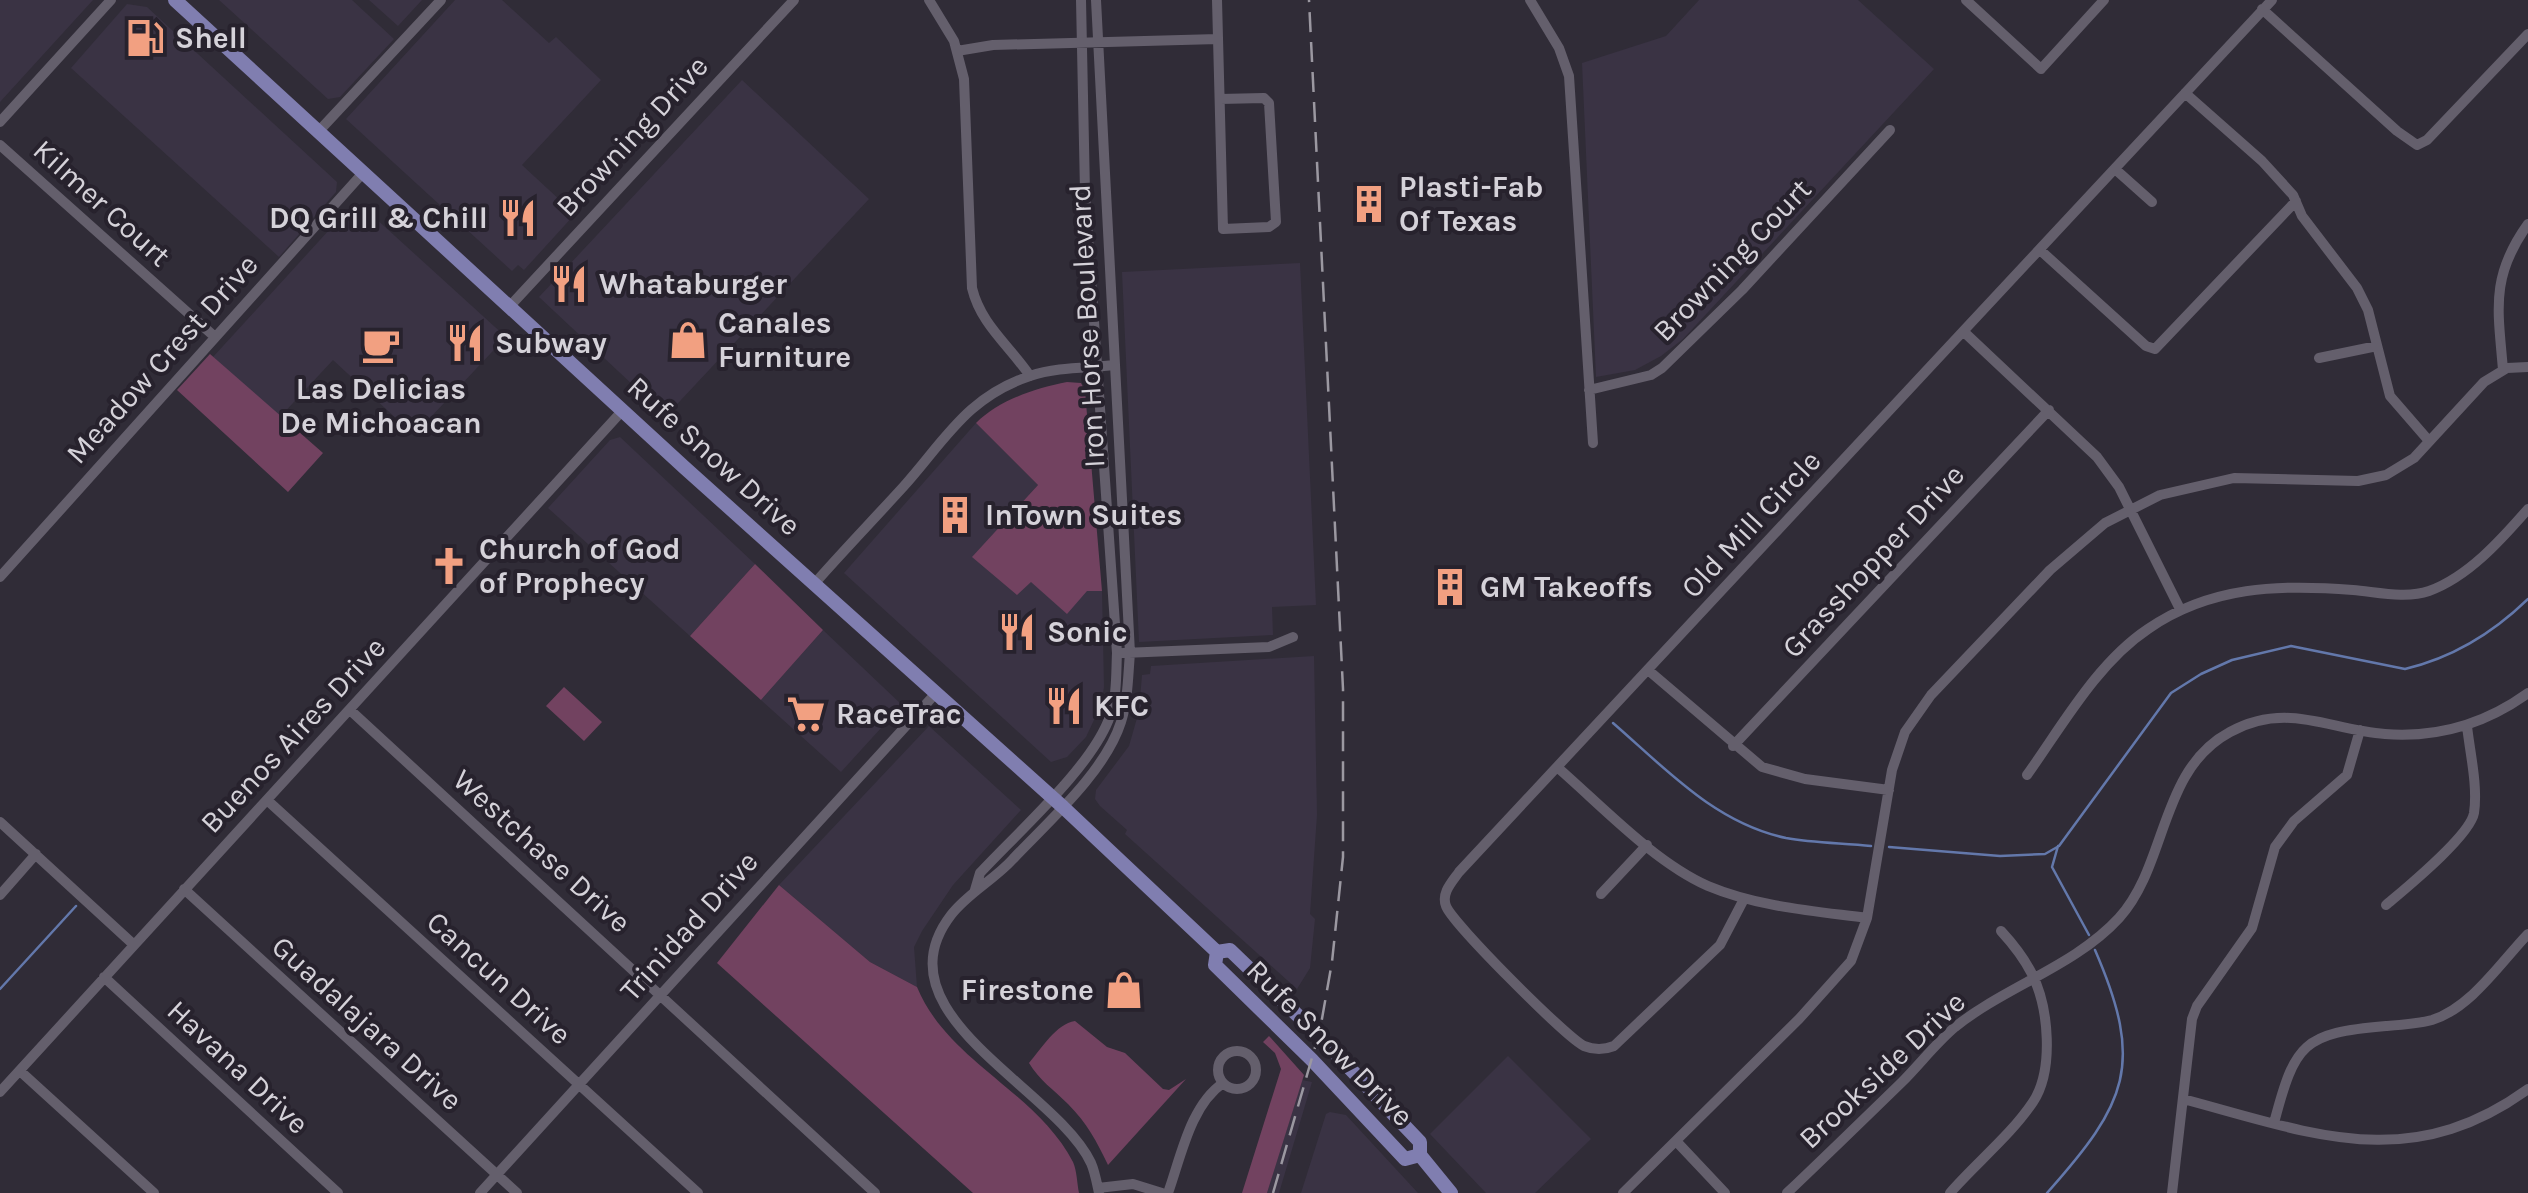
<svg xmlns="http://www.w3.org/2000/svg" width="2528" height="1193" font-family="Karla,sans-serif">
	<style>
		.built { fill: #3a3344 }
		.green { fill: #724260 }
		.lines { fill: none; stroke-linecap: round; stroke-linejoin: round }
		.stream { stroke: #6378ab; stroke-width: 2.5 }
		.minor { stroke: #645f6c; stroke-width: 10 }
		.major { stroke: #807eb0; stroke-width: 14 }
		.rail { stroke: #9b98a1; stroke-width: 2.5; stroke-dasharray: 20 10; stroke-linecap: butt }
		.labels { text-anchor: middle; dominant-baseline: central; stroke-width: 8; stroke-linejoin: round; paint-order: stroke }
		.poi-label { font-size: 30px; font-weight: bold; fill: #d5d2d9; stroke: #27222d; text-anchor: start }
		.street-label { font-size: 30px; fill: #d5d2d9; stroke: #27222d }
	</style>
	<rect width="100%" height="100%" fill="#302c37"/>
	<path class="built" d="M0,0H93L0,102Z
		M219,0H352L394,39L340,97L328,99Z
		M369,0H422L398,26Z
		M455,0H502L549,43L556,37L601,80L522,165L575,214L524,270L518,265L512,271L346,119Z
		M1699,0H1858L1934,69L1683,339L1661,356L1635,370L1596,377L1582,63L1666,36Z
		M127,4L147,7L337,182L336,192L279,257L71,68Z
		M742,80L869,199L666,416L539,297Z
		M351,206L357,211L362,206L506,337L414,435L333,360L279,418L213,357Z
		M1300,263L1316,605L1272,607L1273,635L1139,642L1122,272Z
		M976,423L1038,485L973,557L1030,581L1102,591L1104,687L1101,705L1086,737L1067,757L1051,762L844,573Z
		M620,437L755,564L690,636L548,508L610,440Z
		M823,630L902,705L841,772L761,700Z
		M1314,656L1317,815L1310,914L1315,919L1310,968L1297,989L1125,834L1127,830L1100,806L1095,799L1096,790L1129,746L1139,711L1142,675L1150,674L1151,666Z
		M929,726L1021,810L953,885L922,931L914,947L917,987L870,962L779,885Z
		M1508,1056L1591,1139L1535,1193H1486L1430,1134Z
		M1302,1080L1312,1082L1279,1193H1267Z
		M1330,1112L1346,1115L1418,1193H1301L1326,1114Z"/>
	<path class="green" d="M210,354L323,453L288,492L177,390Z
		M1067,382L1081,383L1085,391L1102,591H1087L1067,614L1031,582L1017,595L972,557L1038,485L976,423C999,400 1036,388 1067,382Z
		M755,564L823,630L761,700L690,636Z
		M564,687L602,722L584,741L546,706Z
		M779,885L870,962L917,987C948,1062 1036,1091 1073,1162C1077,1171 1077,1183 1079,1193H973L717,963Z
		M1075,1021L1107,1047L1125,1053L1163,1089L1169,1090L1186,1079L1108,1165C1097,1142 1087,1123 1068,1104C1054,1090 1039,1080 1029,1063C1042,1048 1056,1024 1075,1021Z
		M1269,1036L1304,1075L1267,1193H1242L1281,1069L1275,1053L1263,1042Z"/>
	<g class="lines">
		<path class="stream" d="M1613,723C1666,769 1715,823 1786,838C1813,843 1843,843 1871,846
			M2058,846L2052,867L2089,935
			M1889,847L2000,856L2045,854L2059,846L2171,693L2201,674L2232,660L2291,646L2405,669C2452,658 2493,633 2528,599
			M0,989L76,906
			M2047,1193C2127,1103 2145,1065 2095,950"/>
		<path class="minor" d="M929,0L954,41L964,79L972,288C981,325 1009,345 1030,376
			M1096,0L1130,653C1128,676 1128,700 1121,722C1105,772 1049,821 1013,859C994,880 968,893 951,915C875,1014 1055,1087 1091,1163C1095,1172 1097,1184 1099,1193
			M1217,0L1223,229L1269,227L1276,222L1269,103L1264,98L1220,99
			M1530,0L1559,48L1569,76L1593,443
			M1966,0L2041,69L2104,0
			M2262,9L2397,131L2417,145L2427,140L2528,34
			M957,51L993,45L1218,39
			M2185,93L2262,161L2293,195L2302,216L2357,288L2368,310L2390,396L2429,441
			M0,122L111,0
			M318,132L441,0
			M0,145L215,337
			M2115,169L2152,202
			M2040,250L2146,346L2155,349L2296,201
			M509,307L794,0
			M1964,332L2097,457L2119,487L2180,609
			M2319,358L2377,346
			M2503,370C2498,309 2490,277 2528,224
			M1589,390L1651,375L1662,368L1742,290L1890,130
			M0,577L362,174
			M815,583C844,550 874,519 904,486C945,440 967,397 1030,376C1057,367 1086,368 1114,365
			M1123,653L1269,647L1293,637
			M1648,670L1762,767L1805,779L1889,790
			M350,710L875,1193
			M1733,746L2049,410
			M1557,767C1602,806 1654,862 1708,886C1758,907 1814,911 1867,918
			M2027,775C2062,726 2097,663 2148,629C2210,586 2280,584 2353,590C2377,592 2406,599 2429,591C2468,577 2501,540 2528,509
			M267,800L698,1193
			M0,822L133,944
			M184,889L517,1193
			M975,890L980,873C1017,833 1093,766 1110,716C1117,696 1116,674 1117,653L1085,192L1081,0
			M1601,894L1647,845
			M0,895L36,854
			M1744,899L1720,945L1614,1046C1604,1050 1594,1050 1584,1046C1566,1037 1452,923 1446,906C1441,893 1452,882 1459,872L2272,0
			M2386,905C2406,888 2470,836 2474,813C2478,786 2470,753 2467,726
			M104,977L338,1193
			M1218 1070a19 19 0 1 1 38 0a19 19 0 1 1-38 0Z
			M20,1071L154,1193
			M0,1092L623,410
			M2183,1099C2311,1133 2409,1175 2528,1089
			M2274,1123C2295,1043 2303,1033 2386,1026C2401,1025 2417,1024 2432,1020C2471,1008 2501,962 2528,934
			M1676,1141L1725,1193
			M1098,1188L1133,1184L1162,1193
			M480,1193L936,693
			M1168,1193C1181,1157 1190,1106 1223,1083
			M1623,1193L1799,1019L1851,961L1867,918L1892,770L1905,732L1931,695L2050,570L2105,523L2160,495L2234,478L2358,481L2386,475L2414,458L2484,382L2507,368L2528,367
			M1787,1193C1826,1156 1864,1119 1902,1082C1920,1064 1936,1043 1955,1027C2006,986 2075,966 2119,918C2168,864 2159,770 2230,732C2287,701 2329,730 2385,734C2438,738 2485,724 2528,693
			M1950,1193C1976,1163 2011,1135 2033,1102C2054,1070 2049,1008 2032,974C2024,958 2013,944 2001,931
			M2172,1193L2192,1019L2197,1006L2252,928L2275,847L2294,821L2347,775L2360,730"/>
		<path class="major" d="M175,0L685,468L1063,807L1217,952L1230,950L1318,1035L1420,1142V1155L1451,1193
			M1217,952L1215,965L1312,1060L1405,1159L1420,1155"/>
		<path class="rail" d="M1273,1193L1320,1030L1332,962L1343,857V689L1309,0"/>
	</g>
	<defs>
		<g id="fuel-bare" transform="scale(3)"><path d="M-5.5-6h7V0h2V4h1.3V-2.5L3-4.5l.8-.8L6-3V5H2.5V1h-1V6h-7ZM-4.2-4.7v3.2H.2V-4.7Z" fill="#f2a081" stroke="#27222d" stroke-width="2.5" paint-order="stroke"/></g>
		<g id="building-bare" transform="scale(3)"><path d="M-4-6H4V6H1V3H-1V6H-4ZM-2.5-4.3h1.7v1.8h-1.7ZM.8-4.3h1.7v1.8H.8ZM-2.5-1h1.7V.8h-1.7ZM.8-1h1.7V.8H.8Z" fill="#f2a081" stroke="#27222d" stroke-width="2.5" paint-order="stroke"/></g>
		<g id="restaurant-bare" transform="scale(3)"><path d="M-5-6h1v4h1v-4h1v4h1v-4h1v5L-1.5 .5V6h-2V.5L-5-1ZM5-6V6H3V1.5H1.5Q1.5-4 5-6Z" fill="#f2a081" stroke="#27222d" stroke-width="2.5" paint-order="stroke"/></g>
		<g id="shop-bare" transform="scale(3)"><path d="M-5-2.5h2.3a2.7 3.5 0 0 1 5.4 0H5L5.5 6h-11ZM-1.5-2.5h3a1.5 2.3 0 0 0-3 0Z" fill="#f2a081" stroke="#27222d" stroke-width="2.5" paint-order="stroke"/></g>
		<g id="cafe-bare" transform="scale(3)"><path d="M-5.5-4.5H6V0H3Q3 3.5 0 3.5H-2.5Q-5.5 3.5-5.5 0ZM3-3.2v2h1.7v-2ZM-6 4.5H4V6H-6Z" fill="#f2a081" stroke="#27222d" stroke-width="2.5" paint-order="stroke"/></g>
		<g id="church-bare" transform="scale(3)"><path d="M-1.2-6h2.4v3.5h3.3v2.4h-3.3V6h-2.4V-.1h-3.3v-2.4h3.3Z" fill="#f2a081" stroke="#27222d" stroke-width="2.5" paint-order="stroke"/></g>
		<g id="supermarket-bare" transform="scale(3)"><path d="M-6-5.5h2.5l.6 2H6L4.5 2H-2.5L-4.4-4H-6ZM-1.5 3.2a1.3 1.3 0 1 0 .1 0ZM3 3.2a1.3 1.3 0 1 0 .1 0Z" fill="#f2a081" stroke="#27222d" stroke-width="2.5" paint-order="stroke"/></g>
	</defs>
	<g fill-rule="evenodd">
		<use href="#fuel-bare" x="145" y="38"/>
		<use href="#building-bare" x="1369" y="204"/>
		<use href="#restaurant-bare" x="518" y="218"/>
		<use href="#restaurant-bare" x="569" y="284"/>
		<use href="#shop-bare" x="688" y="340"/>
		<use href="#restaurant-bare" x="465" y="343"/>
		<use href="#cafe-bare" x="381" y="345"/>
		<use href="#building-bare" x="955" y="515"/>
		<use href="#church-bare" x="449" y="566"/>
		<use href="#building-bare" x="1450" y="587"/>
		<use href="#restaurant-bare" x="1017" y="632"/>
		<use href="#restaurant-bare" x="1064" y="706"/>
		<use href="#supermarket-bare" x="806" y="714"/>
		<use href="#shop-bare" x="1124" y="990"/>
	</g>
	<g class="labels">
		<g class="poi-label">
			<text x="175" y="38">Shell</text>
			<text x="1399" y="187">Plasti-Fab<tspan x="1399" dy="34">Of Texas</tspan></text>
			<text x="488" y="218" text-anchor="end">DQ Grill &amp; Chill</text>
			<text x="599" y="284">Whataburger</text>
			<text x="718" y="323">Canales<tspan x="718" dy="34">Furniture</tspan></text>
			<text x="495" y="343">Subway</text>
			<text x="381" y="389" text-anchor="middle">Las Delicias<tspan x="381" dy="34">De Michoacan</tspan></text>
			<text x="985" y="515">InTown Suites</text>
			<text x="479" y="549">Church of God<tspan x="479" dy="34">of Prophecy</tspan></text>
			<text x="1480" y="587">GM Takeoffs</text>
			<text x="1047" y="632">Sonic</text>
			<text x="1094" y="706">KFC</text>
			<text x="836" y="714">RaceTrac</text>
			<text x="1094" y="990" text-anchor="end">Firestone</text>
		</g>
		<g class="street-label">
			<text transform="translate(632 136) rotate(-47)">Browning Drive</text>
			<text transform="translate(102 203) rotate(42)">Kilmer Court</text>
			<text transform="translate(1732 260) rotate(-46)">Browning Court</text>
			<text transform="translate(1087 326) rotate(-93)">Iron Horse Boulevard</text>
			<text transform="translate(162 359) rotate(-48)">Meadow Crest Drive</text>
			<text transform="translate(714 456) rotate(42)">Rufe Snow Drive</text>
			<text transform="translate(1751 524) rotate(-47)">Old Mill Circle</text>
			<text transform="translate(1873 561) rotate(-47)">Grasshopper Drive</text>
			<text transform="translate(293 735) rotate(-47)">Buenos Aires Drive</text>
			<text transform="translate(542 851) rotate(42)">Westchase Drive</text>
			<text transform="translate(689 926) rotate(-48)">Trinidad Drive</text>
			<text transform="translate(499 978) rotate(42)">Cancun Drive</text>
			<text transform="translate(367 1023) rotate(42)">Guadalajara Drive</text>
			<text transform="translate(1330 1043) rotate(45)">Rufe Snow Drive</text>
			<text transform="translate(238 1067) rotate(43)">Havana Drive</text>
			<text transform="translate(1882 1070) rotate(-43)">Brookside Drive</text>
		</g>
	</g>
</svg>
